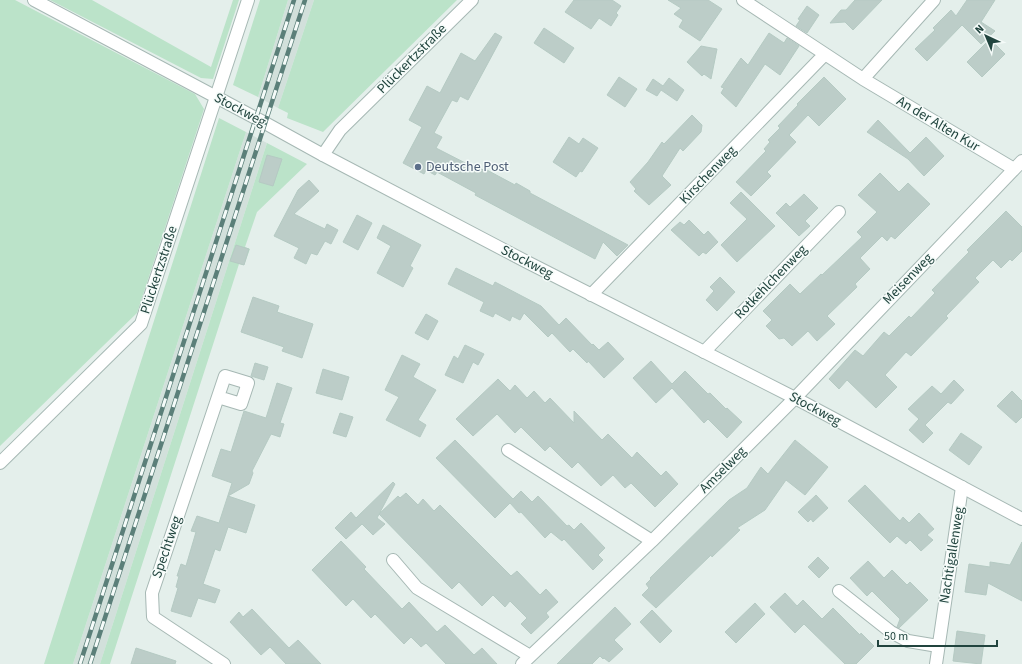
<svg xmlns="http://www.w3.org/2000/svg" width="1022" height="664" font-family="'Source Sans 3',sans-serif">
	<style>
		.built { fill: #d2e0db }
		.green { fill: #bbe3c9 }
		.building { fill: #bccdc8; stroke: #b5cac3 }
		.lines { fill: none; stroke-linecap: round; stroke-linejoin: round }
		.minor-casing { stroke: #a6b8b4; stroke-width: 14 }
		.tertiary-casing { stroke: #a6b8b4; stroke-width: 14 }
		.minor { stroke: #fff; stroke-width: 12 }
		.tertiary { stroke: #fff; stroke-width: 12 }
		.rail-casing { stroke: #5b7f79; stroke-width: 4.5 }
		.rail { stroke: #f5fbf9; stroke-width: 3; stroke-dasharray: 9; stroke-linecap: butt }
		.service-dot { fill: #5c6f8a; stroke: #f5fbf9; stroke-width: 1.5 }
		.labels { text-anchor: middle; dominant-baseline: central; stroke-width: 3; stroke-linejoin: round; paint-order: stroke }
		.street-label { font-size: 14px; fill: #21443e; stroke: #f5fbf9 }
		.service-label { font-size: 14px; fill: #4e5e75; stroke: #f5fbf9; text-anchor: start }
	</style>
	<rect width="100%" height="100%" fill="#e4efeb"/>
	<path class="built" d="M288,0H314L278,108L258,97Z
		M246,132L267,143L100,664H73Z"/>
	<path class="green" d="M0,0H15L195,94L204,109L137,313L0,446Z
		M50,0H92L211,67L233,0H239L213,79L201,78Z
		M260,0H288L258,97L233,85Z
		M314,0H457L323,132L287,118L288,113L278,108Z
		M219,118L246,132L73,664H44Z
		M267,143L307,164L257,212L245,247L250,249L244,265L239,264L110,664H100Z"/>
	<path class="building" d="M574,0H612L621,6L616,13L618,15L611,26L599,18L591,29L565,12Z
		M668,0H708L722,9L700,41L679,27L683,20L674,14L681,8Z
		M855,0H882L853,30L845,22L830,23L841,10H846Z
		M967,0H995L981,22L995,31L981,44L962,25L927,61L915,49L935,30L933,28L951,10L956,16Z
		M807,6L819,15L807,33L796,26L800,20L798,19Z
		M544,28L574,48L564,63L534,43Z
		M495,33L502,37L468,100L460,96L457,102L452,100L434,133L442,137L436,148L475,168L476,166L485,171V169L515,185L516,183L530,191V193L628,245L617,256L603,242L595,259L475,195L476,193L437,172L435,175L426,170L424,174L403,163L422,127L409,120L427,86L440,93L461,53L475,61Z
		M769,33L784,43L787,38L799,46L780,75L765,64L736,107L721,93L724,88L721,87L741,58L748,65Z
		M990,39L1005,54L982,77L967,62Z
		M701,46L717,49L711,79L704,74L702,76L687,62Z
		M619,77L637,89L625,107L607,95Z
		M824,77L846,99L819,126L808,115L789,135L796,142L767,172L771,176L751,196L736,182L766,151L764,149L770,142L768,140L780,128L778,126L798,105L797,104Z
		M669,78L684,90L677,101L661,90L657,96L646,90L653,79L663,86Z
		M692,115L702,125L701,132L683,151L680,148L662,176L671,185L649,205L634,191L636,189L630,182L648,162L662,142L664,144Z
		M878,120L910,153L926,137L944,156L924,176L908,159L867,132Z
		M569,137L579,144L583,138L598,148L582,172L580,171L576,177L553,162Z
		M267,155L282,159L273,186L259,182Z
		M880,173L899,192L908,183L930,204L895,239L891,236L887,241L882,236L860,258L870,269L855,284L857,287L827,316L835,324L817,341L808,331L792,346L784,338L779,339L766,326L772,320L763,311L790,284L800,294L821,274L822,275L862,237L857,232L877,212L858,195Z
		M309,180L319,191L294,214L325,229L327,224L338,230L331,244L325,241L317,255L311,253L306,264L294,258L299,248L274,236L298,190Z
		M741,192L775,226L737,262L721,245L747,219L730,203Z
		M804,194L818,208L805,221L810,226L799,236L776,213L786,203L790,207Z
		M1006,211L1022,227V251L1012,261L1010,259L1001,268L993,260L975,278L979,282L946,316L948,318L911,356L906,352L885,375L897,387L876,408L847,380L839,389L829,379L855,350L863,356L884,332L889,336L909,316L911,318L935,293L932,290L969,252L967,250Z
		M357,215L372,223L358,250L343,242Z
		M689,220L704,235L708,231L718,242L706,254L703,252L699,256L671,230L680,222L684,225Z
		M383,225L421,245L410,266L413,268L403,287L377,273L391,246L377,238Z
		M236,245L249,249L244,265L230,261Z
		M456,268L493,286L495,282L541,306L559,325L566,318L592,345L593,344L599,350L608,342L624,359L604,378L588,361L587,363L573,349L570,352L552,333L548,337L524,313L520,320L512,316L510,321L495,313L493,317L480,311L484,302L448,284Z
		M720,277L735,292L717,311L706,300L714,291L710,287Z
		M253,297L279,306L277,312L313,324L302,358L282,351L284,347L241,332Z
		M426,314L438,321L428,340L415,333Z
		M465,345L484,354L478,365L473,362L463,383L445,375L454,356L458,359Z
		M402,355L420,364L413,377L436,390L418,420L426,425L420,437L386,420L399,397L385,390Z
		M651,361L672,384L685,371L708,394L710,393L726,409L727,408L742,422L727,438L708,419L704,423L672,388L656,403L633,378Z
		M255,363L268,367L264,380L251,376Z
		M323,369L349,377L342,400L316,393Z
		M498,379L510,391L515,385L527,398L534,391L545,403L550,398L574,423V411L602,440L608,434L632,458L637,452L661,476L666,471L678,484L655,507L631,483L625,488L613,475L601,486L578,462L572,468L550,446L545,451L521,427L515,433L497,414L473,436L456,419Z
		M954,380L964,390L951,404L948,402L925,425L933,433L923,443L909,430L919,419L908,409L932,386L941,394Z
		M277,383L292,388L280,423L284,424L280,437L271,434L252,471L253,473L249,484L228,496L255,505L246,533L228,527L220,551L215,549L203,584L220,590L215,603L198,598L191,617L171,611L178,588L176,587L179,576H177L181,564L186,566L196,532L191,531L197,516L219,523L232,483L212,476L221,449L231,452L244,411L266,418Z
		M1012,391L1022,401V417L1016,423L997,406Z
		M340,413L353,417L346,437L333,433Z
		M961,433L982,447L969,465L949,450Z
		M455,440L513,499L521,491L532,502L538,496L567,526L569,525L574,530L581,523L605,548L598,555L603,560L593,570L564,539L562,541L551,532L545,538L521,512L519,513L510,503L495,518L436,458Z
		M795,440L828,467L805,495L786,480L765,510L737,528L740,530L712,557L711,555L656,608L642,595L649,588L646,584L651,579L650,578L729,500L747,488L761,467L768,474Z
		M393,482L395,484L377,518L385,524L373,535L362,524L346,539L335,528L351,512L356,518Z
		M865,485L900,521L903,517L909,523L919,513L934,529L927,535L933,540L921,551L910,540L906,544L897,536L890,543L848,501Z
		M406,493L418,505L423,499L434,511L440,505L511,576L517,571L540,595L546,589L558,602L546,613L549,617L531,634L521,624L527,618L510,601L505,607L493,595L482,606L459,582L452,589L379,514L398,496L400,498Z
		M816,495L828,508L813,522L811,519L808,522L798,512Z
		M341,541L366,567L364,569L402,609L409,602L437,632L445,625L474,655L482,648L497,664H446L426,643L421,647L411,637L404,644L375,614L371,618L353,599L346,606L312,570Z
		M1022,542V601L988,583L986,595L965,592L969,564L990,567V562L1010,565Z
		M818,557L829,568L819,578L808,567Z
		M868,561L884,578L892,570L907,585L910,582L928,600L899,628L897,627L900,619L872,591L867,596L850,578Z
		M785,593L797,606L803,600L822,619L833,608L860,635L861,633L874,646L856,664H845L804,624L795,633L770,607Z
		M755,603L765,614L736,643L725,632Z
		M615,607L631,624L614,640L623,649L609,662L604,658L603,659L600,656L592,664H557Z
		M252,609L289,648L298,640L321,664H286L270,647L261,655L230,622L239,612L243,617Z
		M652,610L672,631L660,643L640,622Z
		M957,631L985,635L981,664L953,661Z
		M136,648L176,661L175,664H131Z"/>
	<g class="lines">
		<g class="minor-casing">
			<path id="minor" d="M743,0L863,79L1014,169
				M863,79L934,0
				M216,97L248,0
				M323,155L340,130L472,0
				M591,295L825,54
				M704,352L839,212
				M218,397L241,404L248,383L225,376L152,593L153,617L224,664
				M508,450L652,541
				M393,560L417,588L530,656
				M839,591L891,632L908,641L938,646
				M522,664L652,541L795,398L1022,161
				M936,664L962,487"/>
		</g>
		<g class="tertiary-casing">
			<path id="tertiary" d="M34,0L265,123L323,155L527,262L795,398L1022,519
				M0,463L141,324L216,97"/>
		</g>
		<use href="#minor" class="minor"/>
		<use href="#tertiary" class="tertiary"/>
		<g class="rail-casing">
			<path id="rail" d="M80,664L294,0
				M90,664L305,0"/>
		</g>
		<use href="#rail" class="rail"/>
	</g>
	<circle class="service-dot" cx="418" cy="167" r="4"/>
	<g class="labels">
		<g class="street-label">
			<text transform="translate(412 59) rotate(-45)">Plückertzstraße</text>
			<text transform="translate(240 110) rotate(28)">Stockweg</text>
			<text transform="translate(938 124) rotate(31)">An der Alten Kur</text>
			<text transform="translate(708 175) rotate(-46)">Kirschenweg</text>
			<text transform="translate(527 262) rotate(27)">Stockweg</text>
			<text transform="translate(159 270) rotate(-72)">Plückertzstraße</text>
			<text transform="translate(908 279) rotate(-46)">Meisenweg</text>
			<text transform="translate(771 282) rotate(-46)">Rotkehlchenweg</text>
			<text transform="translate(815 409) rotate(28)">Stockweg</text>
			<text transform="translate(723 470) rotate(-45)">Amselweg</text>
			<text transform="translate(167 547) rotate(-71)">Spechtweg</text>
			<text transform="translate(952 555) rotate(-81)">Nachtigallenweg</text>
		</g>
		<g class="service-label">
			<text x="426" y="167">Deutsche Post</text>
		</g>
	</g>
	<g transform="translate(986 36) rotate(316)" stroke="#f5fbf9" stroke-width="3" paint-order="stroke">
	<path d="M0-3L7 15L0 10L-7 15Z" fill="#21443e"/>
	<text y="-6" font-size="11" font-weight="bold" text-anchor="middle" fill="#21443e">N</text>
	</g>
	<path d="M878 640v6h119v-6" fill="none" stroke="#21443e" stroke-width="2"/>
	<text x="884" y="640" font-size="12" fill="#21443e" stroke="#f5fbf9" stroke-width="3" paint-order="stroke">50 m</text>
</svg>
